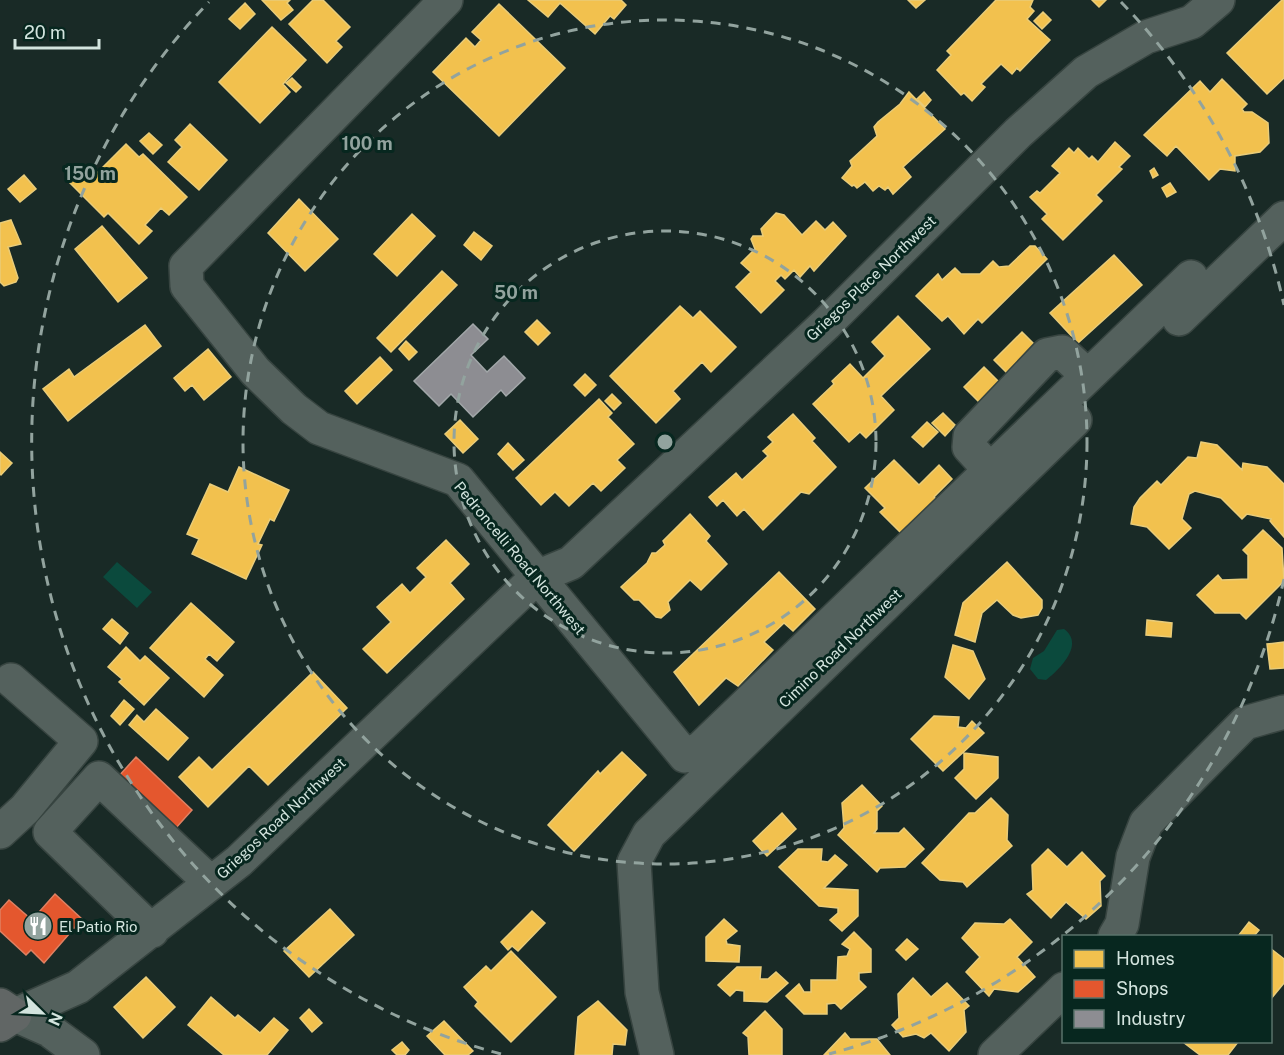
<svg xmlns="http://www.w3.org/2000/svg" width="1284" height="1055" font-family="'Public Sans',sans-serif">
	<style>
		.water { fill: #0b4a3d }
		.homes { fill: #f2c14e; stroke: #e9cc79; stroke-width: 1.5 }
		.shops { fill: #e4572e; stroke: #df8163; stroke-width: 1.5 }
		.industry { fill: #8d8d92; stroke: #a2a7a9; stroke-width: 1.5 }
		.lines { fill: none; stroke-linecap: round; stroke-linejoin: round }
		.minor-casing { stroke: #374440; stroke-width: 36 }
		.major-casing { stroke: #374440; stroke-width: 36 }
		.minor { stroke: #54615d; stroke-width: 33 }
		.major { stroke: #616665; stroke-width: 33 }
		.ring { fill: none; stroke: #92a39e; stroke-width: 3; stroke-dasharray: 10 8 }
		.labels { text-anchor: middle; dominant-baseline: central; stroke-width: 6; stroke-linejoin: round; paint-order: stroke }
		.street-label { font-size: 15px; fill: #d3e4de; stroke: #07271f }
		.poi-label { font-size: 15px; fill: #d3e4de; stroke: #07271f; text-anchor: start }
		.centre { fill: #92a39e; stroke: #07271f; stroke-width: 3 }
		.ring-label { font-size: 18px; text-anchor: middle; font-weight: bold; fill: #92a39e; stroke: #07271f; stroke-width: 6; stroke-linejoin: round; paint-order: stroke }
	</style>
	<rect width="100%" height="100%" fill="#192a26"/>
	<path class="water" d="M117,562L152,592L137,608L103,577Z
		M1064,629C1085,644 1060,669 1046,680L1038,679L1030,669L1033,658L1044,651L1057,630Z"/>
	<path class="homes" d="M262,0H290L287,3L293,10L281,20Z
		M313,0H323L350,27L336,41L342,47L327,63L289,24Z
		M528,0H621L626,5L614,19L610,16L595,34L560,3L548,17Z
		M908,0H925L916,8Z
		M996,0H1033L1030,7L1034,11L1027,19L1050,40L1020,71L1017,68L1012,74L1001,64L981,84L985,87L972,101L964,93L961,95L937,70L951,55L947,51Z
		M1092,0H1106L1099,7Z
		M1282,0H1284V78L1267,94L1227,53Z
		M245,3L255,14L240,29L229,19Z
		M499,4L565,68L499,136L433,72L466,38L475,47L481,40L472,32Z
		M1043,12L1051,20L1042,29L1034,21Z
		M272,27L306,60L283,84L290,92L260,123L219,82Z
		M292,78L301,87L296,92L286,83Z
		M1222,79L1247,104L1242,109L1244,112H1252L1268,123L1269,143L1260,152L1235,156V171L1220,169L1209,180L1176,146L1167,156L1144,135L1200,81L1210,92Z
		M909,92L945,129L903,167L911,177L893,194L888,187L885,190L879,186L873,191L865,182L857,188L854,185L852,186L842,178L852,166L850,161L877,136L874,127L878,122L900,104Z
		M924,92L931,100L925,107L917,99Z
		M190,124L227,160L199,190L168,162L182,147L175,140Z
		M149,133L162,145L153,154L140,141Z
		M1115,142L1130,156L1119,167L1122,169L1096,195L1102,201L1063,240L1042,219L1047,214L1030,197L1037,191L1040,193L1060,173L1052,166L1069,148L1074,153L1078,148L1089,159L1092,156L1098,162Z
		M126,144L139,157L143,154L187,197L169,215L161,208L145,225L152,231L139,244L108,213L104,217L70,183L86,167L94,176Z
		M1154,168L1158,175L1153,178L1150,171Z
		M24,175L36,189L20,202L8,189Z
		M1170,183L1176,192L1167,197L1162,188Z
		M299,199L338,239L305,271L268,233Z
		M776,213L784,215L802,235L816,221L825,230L833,222L846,236L814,271L810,266L800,277L794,270L785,279L781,275L775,281L784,290L761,313L736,287L751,272L741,263L755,249L751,239L753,236H763L761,229Z
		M412,214L435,236L397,276L374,254Z
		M11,220L21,244L8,247L18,278L16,282L4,286L0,282V223Z
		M102,226L147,278L118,302L75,249Z
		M474,232L492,246L481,260L464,245Z
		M1030,246H1035L1047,259L982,323L978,319L964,334L948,316L942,321L916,296L938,274L942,280L955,268L961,274H980L993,261L999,267L1009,266Z
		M1114,255L1142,285L1078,343L1050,313Z
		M442,271L457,285L391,352L377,338Z
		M680,306L693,318L700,311L736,347L711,372L702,362L673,391L680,399L656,423L610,376Z
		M898,316L930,349L881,396L894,410L866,438L860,432L849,442L813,404L834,384L832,381L850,364L863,378L885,356L872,342Z
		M537,320L550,333L538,345L525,332Z
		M145,325L161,346L68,421L43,389L69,369L74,377Z
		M1022,332L1037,347L1009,375L994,360Z
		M406,341L417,352L409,360L399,349Z
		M208,349L231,377L204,400L192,385L185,391L174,378Z
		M380,357L392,370L357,404L345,391Z
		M984,367L1000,383L980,403L964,387Z
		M585,374L596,385L585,396L574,385Z
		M612,394L621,403L614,410L605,401Z
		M599,399L612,413L608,417L634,444L617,460L625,468L601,491L593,483L569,506L555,492L541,505L516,478Z
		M943,413L955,425L945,436L932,423Z
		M793,414L815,438L812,441L836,467L809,494L801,492L763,530L744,509L737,516L723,500L717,506L709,497L736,473L742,480L768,456L763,451L773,442L768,437Z
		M460,420L478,439L463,453L445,434Z
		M927,422L938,432L923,447L912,437Z
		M1201,442L1217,445L1242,470L1243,463L1267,467L1284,484V537L1270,521L1271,519L1247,514L1242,519L1221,498L1195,491L1189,494L1182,519L1191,528L1169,549L1147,527L1131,524L1134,507L1140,498L1157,481L1161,485L1188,457L1197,458Z
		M508,443L524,460L513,470L498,454Z
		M0,452L12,463L1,475L0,474Z
		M894,460L919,485L939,465L952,479L934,497L939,502L905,537L880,512L885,508L865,488Z
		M239,467L289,490L274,521L270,519L258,544L262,545L246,579L192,554L199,539L187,534L210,484L228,492Z
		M690,514L710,536L706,541L727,564L701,590L690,580L668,602L670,610L661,618L656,617L639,600H634L621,587L647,563L652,553H656L665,545L663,541Z
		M1263,530L1282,548L1284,581L1246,619L1240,613H1215L1197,595L1218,575L1222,580L1248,579V555L1243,550Z
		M446,540L469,564L450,583L464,599L387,673L363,649L391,622L377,607L402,584L410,593L426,577L417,568Z
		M1007,562L1042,600V608L1038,615L1021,618L1013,615L997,600L982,613L975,642L955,635L963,603Z
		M779,572L815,609L793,631L784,623L764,642L773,650L738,686L726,678L699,705L674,672Z
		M191,603L234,642L217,661L209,654L205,659L223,675L204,697L150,648Z
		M112,619L128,633L120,644L103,629Z
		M1147,620L1172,623L1171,637L1146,635Z
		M1284,642V668L1270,669L1267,644Z
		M953,645L973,651L985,679L969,699L945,677Z
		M126,647L140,661L145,656L169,678L144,705L119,682L122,679L108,667Z
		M313,672L347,708L268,785L249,766L208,807L179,777L199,757L212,770Z
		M124,700L134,709L120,725L111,716Z
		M156,709L188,738L168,760L129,725L137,715L144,722Z
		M934,716L959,717L958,727L966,728L972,721L984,733L943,771L911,739Z
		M622,752L646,775L574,851L548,825L598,771L600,774Z
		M964,753L998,757V778L976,799L955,778L964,769Z
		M862,785L882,806L877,811V829L874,833H899L904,828L924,849L905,867L880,868L877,872L838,835L844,828L842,803Z
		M991,798L1008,815L1007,840L1012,846L967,887L963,882L940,880L922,863L969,813H975Z
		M782,813L796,829L767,856L753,841Z
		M798,849H822L821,861L828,862L835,855L847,865L824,888L858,890V916L842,931L830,920L838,913V908L819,906L779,867Z
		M1048,849L1067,867L1082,852L1105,876L1100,881L1101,906L1086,919L1066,902L1051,918L1027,894L1033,890L1032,865Z
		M330,909L354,935L309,977L284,951Z
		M532,911L545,923L518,951L512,946L508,950L501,942Z
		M724,919L737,931L726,940L727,944L740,946L739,962L706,961V937Z
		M1010,919L1032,942L1017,957L1035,977L1018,992L994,989L989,996L966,972L980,957L962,938L975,923L1004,924Z
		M1249,922L1259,930L1254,936H1241L1239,935Z
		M854,932L871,949V972L859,973V980L866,987L841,1009L835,1003L827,1004V1014H804L786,996L799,984L804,992H811V980H837L838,957L847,956L850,949L842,944Z
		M907,939L918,949L906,960L896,950Z
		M1270,948L1284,959V983L1270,1000Z
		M511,951L556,997L511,1042L475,1006L478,1002L464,987L486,966L491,971Z
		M737,967H761L760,979H768L776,972L788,983L767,1002L744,1001V991L736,990L730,996L718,985Z
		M146,977L175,1007L143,1038L114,1007Z
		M913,978L931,997L947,983L969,1006L964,1010L966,1032L949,1051L931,1033L924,1038L916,1034L903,1037L892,1025L899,1018L898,994Z
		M211,997L235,1018L238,1015L260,1033L274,1018L288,1030L267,1055H224L188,1025Z
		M598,1001L627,1030L625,1045L613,1044L612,1055H575L578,1017Z
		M309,1009L322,1023L312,1032L300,1018Z
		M765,1011L782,1029V1055H749L748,1037L743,1033Z
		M444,1021L473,1051L468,1055H445L427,1036Z
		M845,1033L850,1039H877L890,1055H824Z
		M402,1042L409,1050L405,1055H397L392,1050Z
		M1183,1042H1238L1228,1055H1200Z"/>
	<path class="shops" d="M136,757L192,810L175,829L118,777Z
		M55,894L82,919L44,963L31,950L26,955L0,931V910L9,900L32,920Z"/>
	<path class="industry" d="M473,324L488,339L471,355L487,372L504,356L525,378L506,396L501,390L473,417L451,394L439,406L414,381Z"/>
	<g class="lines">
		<g class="minor-casing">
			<path id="minor" d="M446,0L186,266L187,286L255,371L294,409L319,428L458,480L685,756L701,748L1191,277
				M1179,319L1284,218
				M990,470L969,447L970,436L1047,355L1062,352L1088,376
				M0,832L25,809L81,741L11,680
				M152,931L50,832L99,778L211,883
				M1115,936L1122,924L1133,857L1146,823L1245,723L1284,712
				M15,1015L78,987L239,861L537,577L571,563L826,324L1018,133L1086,72L1146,37L1192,22L1218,0
				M15,1015L49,1030L83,1055
				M657,1055L642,992L634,862L649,834L1075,420
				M995,1055L1064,989"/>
		</g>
		<g class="major-casing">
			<path id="major" d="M0,1005L15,1015L0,1025"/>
		</g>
		<use href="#minor" class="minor"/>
		<use href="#major" class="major"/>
	</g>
	<g class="ring">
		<circle cx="665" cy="442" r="211"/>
		<circle cx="665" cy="442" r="422"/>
		<path d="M1284 579A634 634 0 0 1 829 1054M501 1054A634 634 0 0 1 209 2M1121 2A634 634 0 0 1 1284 305"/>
	</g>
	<defs>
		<g id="restaurant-disc" transform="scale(1.5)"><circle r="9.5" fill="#92a39e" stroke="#07271f"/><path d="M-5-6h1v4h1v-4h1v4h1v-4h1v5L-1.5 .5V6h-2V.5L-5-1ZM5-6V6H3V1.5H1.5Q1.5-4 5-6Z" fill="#fff"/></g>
	</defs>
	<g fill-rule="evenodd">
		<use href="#restaurant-disc" x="38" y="926"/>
	</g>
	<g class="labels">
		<g class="street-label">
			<text transform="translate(871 278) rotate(-44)">Griegos Place Northwest</text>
			<text transform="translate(520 558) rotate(50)">Pedroncelli Road Northwest</text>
			<text transform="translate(840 648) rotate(-44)">Cimino Road Northwest</text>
			<text transform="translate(281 818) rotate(-43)">Griegos Road Northwest</text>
		</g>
		<g class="poi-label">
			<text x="59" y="926">El Patio Rio</text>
		</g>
	</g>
	<circle cx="665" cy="442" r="9" class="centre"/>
	<g class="ring-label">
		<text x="367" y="150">100 m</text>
		<text x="90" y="180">150 m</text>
		<text x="516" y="299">50 m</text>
	</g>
	<rect x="1062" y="935" width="210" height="108" fill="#07271f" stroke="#59736b" stroke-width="1.5"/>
	<rect x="1074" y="950" width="30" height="18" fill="#f2c14e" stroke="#59736b" stroke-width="1.5"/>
	<text x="1116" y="965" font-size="18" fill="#d3e4de">Homes</text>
	<rect x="1074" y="980" width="30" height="18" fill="#e4572e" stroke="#59736b" stroke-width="1.5"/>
	<text x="1116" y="995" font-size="18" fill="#d3e4de">Shops</text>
	<rect x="1074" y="1010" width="30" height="18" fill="#8d8d92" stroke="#59736b" stroke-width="1.5"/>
	<text x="1116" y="1025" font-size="18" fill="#d3e4de">Industry</text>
	<g transform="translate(42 1013) rotate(114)" stroke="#07271f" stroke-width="4.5" paint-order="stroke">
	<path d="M0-4.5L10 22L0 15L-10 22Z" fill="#d3e4de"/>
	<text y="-9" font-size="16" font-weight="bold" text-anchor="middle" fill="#d3e4de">N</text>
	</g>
	<path d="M15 39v9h84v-9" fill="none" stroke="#d3e4de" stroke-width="3"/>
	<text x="24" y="39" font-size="18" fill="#d3e4de" stroke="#07271f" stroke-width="4.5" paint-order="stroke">20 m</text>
</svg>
